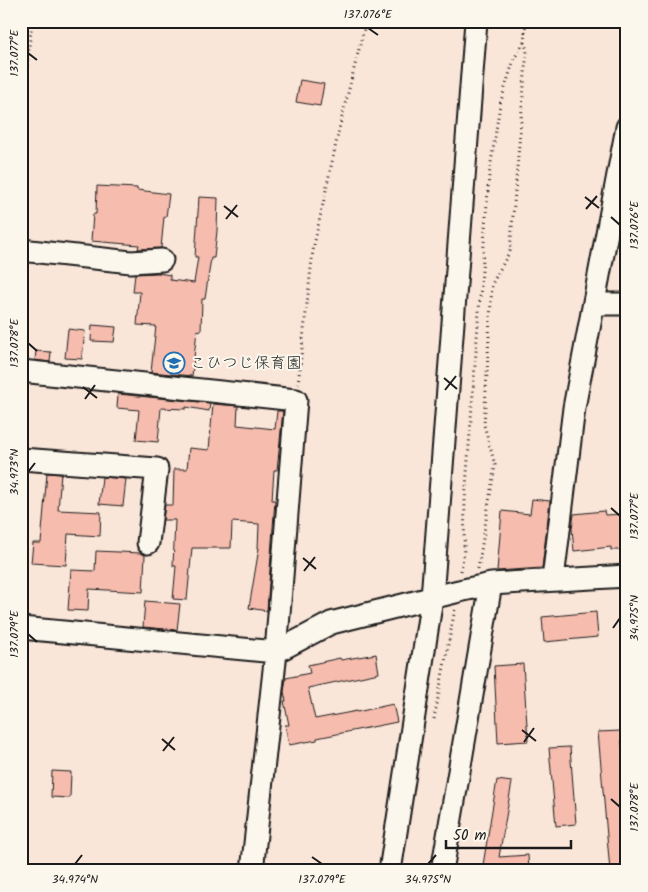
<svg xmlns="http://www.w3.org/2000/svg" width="648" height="892" font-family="Kalam,'Klee One',sans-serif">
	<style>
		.building { fill: #f6bcad; stroke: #1c1c1c }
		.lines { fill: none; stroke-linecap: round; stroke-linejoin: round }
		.minor-casing { stroke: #1c1c1c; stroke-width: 25 }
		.path { stroke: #1c1c1c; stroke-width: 3; stroke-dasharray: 1 4; stroke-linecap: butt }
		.minor { stroke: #fbf7ec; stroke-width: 21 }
		.ticks { fill: none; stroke: #1c1c1c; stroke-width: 2 }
		.labels { text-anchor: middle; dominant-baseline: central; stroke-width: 4; stroke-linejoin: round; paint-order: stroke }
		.poi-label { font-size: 16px; fill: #1c1c1c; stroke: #fbf7ec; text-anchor: start }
		.neatline { fill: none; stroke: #1c1c1c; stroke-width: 2 }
		.ticks-label { font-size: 12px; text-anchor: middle; fill: #1c1c1c }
	</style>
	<rect width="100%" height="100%" fill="#fae5d9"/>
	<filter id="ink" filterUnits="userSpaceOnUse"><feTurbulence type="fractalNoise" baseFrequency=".02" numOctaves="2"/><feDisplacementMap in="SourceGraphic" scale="10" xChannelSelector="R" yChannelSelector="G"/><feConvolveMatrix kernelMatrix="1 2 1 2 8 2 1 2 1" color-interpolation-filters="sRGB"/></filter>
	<g filter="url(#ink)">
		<path class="building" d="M300,80L324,84L320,106L296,102Z
			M97,186L137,188V190L169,194L166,217H164L161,248L138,249L139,245L91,241L93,214H96Z
			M199,197L218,198L217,231L214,258H211L205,299H202L201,331L197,330L192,376L151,372L156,326L137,325L140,292H133L135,274L158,273L170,275V280L194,283L198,257H195Z
			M92,325L116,327L114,342L91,341Z
			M68,329L85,331L82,359L65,358Z
			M36,351L51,352L50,362L35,360Z
			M118,394L210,403L209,411L186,407V409L161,408L158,442L136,440L139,410L117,408Z
			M213,404L238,406L237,425L275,429L277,411H283L277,470H274L272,500H275L267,611L249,608L259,548H258L259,524L232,522L231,548H192L187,600L173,599L176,566H173L175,520H163L165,505H173L174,469H187L189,448L209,450Z
			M47,473L61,474L58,510L101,512L100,536L68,534L66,565L31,563L33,543H41Z
			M102,477L126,479L123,506L99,504Z
			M532,499L550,501L542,568L497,571L502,511L530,514Z
			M604,511L605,515L627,514V550H611V547L574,551L572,529L574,514Z
			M96,551L141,553L145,555L143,592L89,589L88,611L68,610L71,570L95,571Z
			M145,601L180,604L177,630L143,627Z
			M596,612L598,637L544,642L542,617Z
			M376,654L379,673L308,688L315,719L357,711V712L393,704L397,722L317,738V740L289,745L285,725H289L284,701H286L284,692L286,678L310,673L308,665L340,658L341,660Z
			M523,664L528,741L498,743L494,666Z
			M621,731L627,805V871H610L598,732Z
			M570,747L576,824L556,826L549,748Z
			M52,771L71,772L70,798L51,797Z
			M497,780L512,782L499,857L528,855L529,871H482Z"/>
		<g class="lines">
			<g class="minor-casing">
				<path id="minor" d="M21,250L131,262L162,260
					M594,304H627
					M21,371L296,400L276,652L252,871
					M21,459L157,469L148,543
					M553,579L574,408L627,127
					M21,628L276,652L331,623L459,591L491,584L627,576
					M390,871L432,598L476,21
					M442,871L491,584"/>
			</g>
			<path class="path" d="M21,120L32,21
				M298,384L313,250L340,125L366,21
				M478,569L495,465L484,425L492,284L510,251L527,50L524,42
				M461,571L464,550L465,500L489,176L500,104L514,59L524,42L526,21
				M434,719L455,609"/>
			<use href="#minor" class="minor"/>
		</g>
	</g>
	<path class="ticks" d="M368,28L378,35M28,53L37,60M585,197L599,208M224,206L238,217M586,209L597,196M611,217L620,225M226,219L237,205M28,343L37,351M444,378L457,389M83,387L97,398M445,390L456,376M85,399L95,385M28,472L35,463M611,508L620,516M303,558L316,569M304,571L315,557M613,628L620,618M28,634L37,642M522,730L536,741M162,739L175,750M524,742L534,728M163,751L174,737M611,799L620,807M312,857L322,864M75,864L82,855M428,864L436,855"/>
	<defs>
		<g id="school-ring" transform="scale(1.125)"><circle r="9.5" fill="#fbf7ec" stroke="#1f6fb2" stroke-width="1.5"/><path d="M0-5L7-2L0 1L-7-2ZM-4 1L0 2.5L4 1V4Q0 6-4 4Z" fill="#1f6fb2"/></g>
	</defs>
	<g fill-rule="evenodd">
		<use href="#school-ring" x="174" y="363"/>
	</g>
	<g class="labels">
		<g class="poi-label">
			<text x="190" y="363">こひつじ保育園</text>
		</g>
	</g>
	<rect width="648" height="892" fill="none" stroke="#fbf7ec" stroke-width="55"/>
	<path d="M446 840v8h125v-8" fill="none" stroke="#1c1c1c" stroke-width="2.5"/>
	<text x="453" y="840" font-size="15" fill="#1c1c1c" stroke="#fbf7ec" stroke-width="4" paint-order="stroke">50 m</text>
	<rect x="28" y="28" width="592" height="836" class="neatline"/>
	<g class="ticks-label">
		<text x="368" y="18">137.076°E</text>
		<text transform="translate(14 53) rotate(-90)" y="4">137.077°E</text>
		<text transform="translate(634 225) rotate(-90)" y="4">137.076°E</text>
		<text transform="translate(14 343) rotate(-90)" y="4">137.078°E</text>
		<text transform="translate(14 472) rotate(-90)" y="4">34.973°N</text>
		<text transform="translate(634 516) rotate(-90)" y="4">137.077°E</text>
		<text transform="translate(634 618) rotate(-90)" y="4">34.975°N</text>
		<text transform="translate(14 634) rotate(-90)" y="4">137.079°E</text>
		<text transform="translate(634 807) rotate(-90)" y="4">137.078°E</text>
		<text x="75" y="883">34.974°N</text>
		<text x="322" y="883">137.079°E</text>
		<text x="428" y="883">34.975°N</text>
	</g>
</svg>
